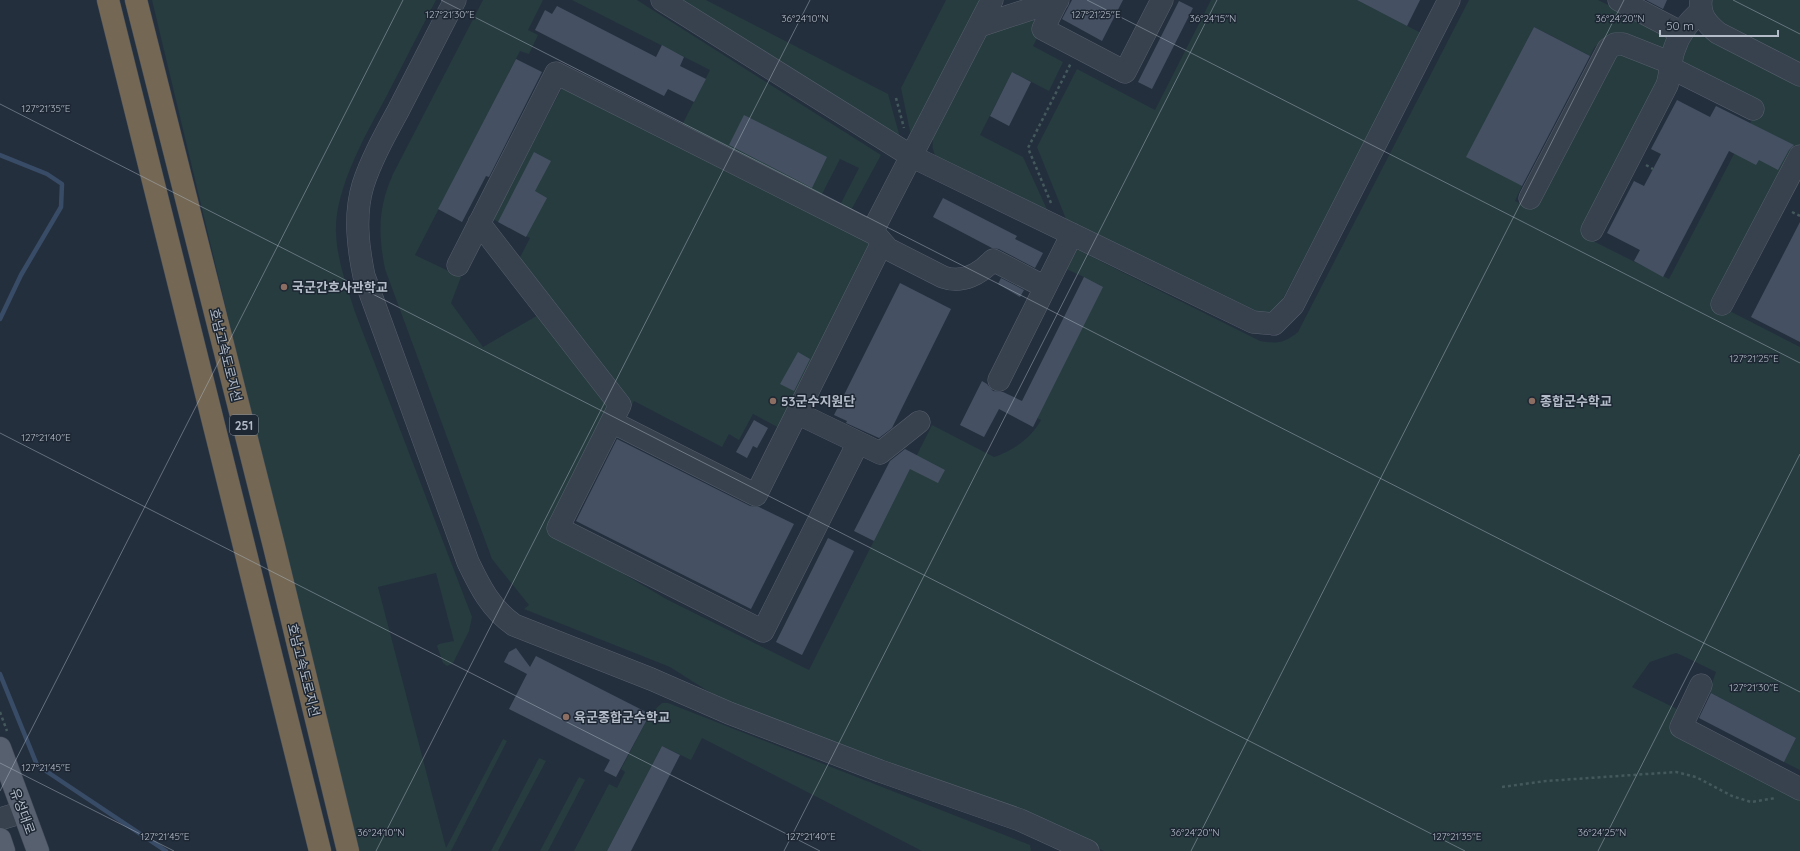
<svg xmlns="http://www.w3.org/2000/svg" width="1800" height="851" font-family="Quicksand,'Noto Sans KR',sans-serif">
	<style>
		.green { fill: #263c3f }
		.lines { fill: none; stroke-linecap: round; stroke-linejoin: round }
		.stream { stroke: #394c67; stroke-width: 4.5 }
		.building { fill: #455162 }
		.minor-casing { stroke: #565f6c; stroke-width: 23 }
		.major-casing { stroke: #414a57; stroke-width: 23 }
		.highway-casing { stroke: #434c59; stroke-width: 23 }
		.path { stroke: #44595c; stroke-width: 2.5; stroke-dasharray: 3 3; stroke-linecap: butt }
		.minor { stroke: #38414e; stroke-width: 22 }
		.major { stroke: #56606e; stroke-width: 22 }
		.highway { stroke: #746855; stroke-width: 22 }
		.ticks { fill: none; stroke: #b4bcc9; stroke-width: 1; stroke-opacity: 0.45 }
		.education-dot { fill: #8d6e63; stroke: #1d2633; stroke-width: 1.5 }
		.labels { text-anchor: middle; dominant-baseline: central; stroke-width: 3; stroke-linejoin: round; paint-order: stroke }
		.shield { fill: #1d2633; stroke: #878f9c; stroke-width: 1 }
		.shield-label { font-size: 12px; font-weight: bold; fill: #b4bcc9 }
		.poi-label { font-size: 13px; font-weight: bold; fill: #b4bcc9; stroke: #1d2633; text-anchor: start }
		.street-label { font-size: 13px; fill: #b4bcc9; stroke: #1d2633 }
		.ticks-label { font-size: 10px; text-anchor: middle; fill: #b4bcc9; stroke: #1d2633; stroke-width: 3; stroke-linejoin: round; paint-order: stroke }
	</style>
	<rect width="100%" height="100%" fill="#242f3e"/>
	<path class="green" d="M152,0H436C419,32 403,65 386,97C366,134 334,190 336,233C337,260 347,286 355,312L472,617L469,631L453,663L447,666L443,663L437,646L439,644L454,641L436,573L378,587L446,848L503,739L507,741L451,851H356Z
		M483,0H543L528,30L538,35L529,54L520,51L415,255L461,277L451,303L483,347L540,314L613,405L550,531L668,600L809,670L932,425L994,457C1013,451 1032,437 1041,420L1037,418L1084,277L1066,269L1076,249L1260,341C1278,344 1284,343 1298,332L1469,0H1598L1675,38L1666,57L1600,42L1594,48L1590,56L1534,27L1467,156L1522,186L1515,201L1531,209L1612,52L1618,49L1663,71L1583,236L1669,279L1760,104L1678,63L1694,32L1800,86V148L1718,305L1800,347V770L1784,762L1796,738L1709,692L1716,672L1681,655L1676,653L1650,662L1632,687L1681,711L1671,731L1800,798V851H1104L1072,835L725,702L670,667L524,609L529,605L492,559L385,269C378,233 378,208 393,174Z
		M572,0H637L881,155L849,214L838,209L859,168L840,159L819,200L679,131L710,70Z
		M678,0H706L888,94L901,141Z
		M946,0H981L911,136L901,88Z
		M1211,0H1357L1421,33L1276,312L1255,315L1070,229L1037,147L1077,69L1155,110Z
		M1712,0H1800V64L1716,20L1711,5Z
		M1037,15L1039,34L1033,46L1063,62L1049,91L1012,72L980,135L1023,157L1050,216L939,161C931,151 932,144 934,133L986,30Z
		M564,84L878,243L783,430L753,414L739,440L729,434L722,447L634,401L628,412L515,267L530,238L493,219Z
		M662,703H668L1030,845L1031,851H922L702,738L691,760L662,746L607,851H574L609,784L617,788L625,772L621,769L650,714Z
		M539,758L546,761L498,851H491Z
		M579,777L585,780L548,851H540Z"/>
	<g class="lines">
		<path class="stream" d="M0,155L47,174L62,184L61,207L21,275L0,319
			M0,674L37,765L166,851"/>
	</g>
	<path class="building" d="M1072,0H1123L1102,41L1062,19Z
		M1357,0H1420L1407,26Z
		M1646,0H1667L1663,9Z
		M1179,1L1193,8L1152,89L1138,82Z
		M557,6L656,57L662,45L684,57L680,66L706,79L694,102L668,89L664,96L535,30L545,10L552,14Z
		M1534,27L1590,56L1522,186L1466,157Z
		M516,59L542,72L489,177L486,176L462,222L438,209Z
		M1012,72L1031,82L1009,126L990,116Z
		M1677,100L1710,117L1716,106L1794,145L1789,150L1778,170L1759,160L1756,165L1729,151L1663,277L1634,261L1640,250L1607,233L1634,181L1644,186L1661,154L1651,149Z
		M744,115L827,157L812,188L729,145Z
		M534,152L551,161L535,191L547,198L526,237L498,222Z
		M943,198L1017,236L1015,239L1043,253L1035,268L999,249L992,248L933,217Z
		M1800,222V342L1751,317Z
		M1084,277L1103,287L1033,427L999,409L984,437L960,425L982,381L987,384L993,391L1003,392L1022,401Z
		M1001,278L1024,290L1020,297L998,284Z
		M900,283L951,309L892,428L879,438L846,423L847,421L834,415Z
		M798,352L810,359L794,391L780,384Z
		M754,420L768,428L757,448L753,446L747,458L736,452Z
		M617,439L750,506L759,507L794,524L751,609L576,521Z
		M905,449L945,470L938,483L910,469L874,541L854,531L890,461Z
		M828,538L854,551L802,655L776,642Z
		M516,648L530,667L536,656L650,714L616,777L604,771L610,760L509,709L527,674L504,662L509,652Z
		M1711,693L1796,738L1784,762L1699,718Z
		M662,746L680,755L631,851H607Z"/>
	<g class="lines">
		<g class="minor-casing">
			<path id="minor" d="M455,0C436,37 417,74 398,111C385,135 371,160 363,185C354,215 358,247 364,276L468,562C480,587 491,609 514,625L651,679L729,713L880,771L1020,820L1088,851
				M662,0L911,156L1253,322L1274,324L1293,305L1449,0
				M1619,0L1682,33
				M1701,0C1699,15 1707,24 1718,33L1800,75
				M1057,1L1043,29L1125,72L1162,0
				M979,26L1058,0
				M1671,68L1753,109
				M1530,198L1608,49L1615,44H1623L1671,63
				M479,223L620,405L558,528L763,631L858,443
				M1592,230L1667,85C1671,73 1670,61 1674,50C1679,34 1689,21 1701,11
				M872,232L992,0
				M458,265L556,73L875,234L888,249L943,277C962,284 980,274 993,260L1045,287
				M1722,304L1800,156
				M999,380L1072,234
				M797,413L880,453L919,422
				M612,422L756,495L882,243
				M1701,685L1681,727L1800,789
				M0,819L23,812"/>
		</g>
		<g class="major-casing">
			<path id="major" d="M0,748L38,851
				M0,839L4,851"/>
		</g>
		<g class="highway-casing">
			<path id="highway" d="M108,0C177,284 251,567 320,851
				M136,0L274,546L348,851"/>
		</g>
		<path class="path" d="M896,98L904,128
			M1646,165L1653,169
			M1051,203L1028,148L1071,63
			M1792,212L1800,216
			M0,712L7,731
			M1502,787L1546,781L1676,772L1696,777L1732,796L1751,802L1776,798"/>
		<use href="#minor" class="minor"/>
		<use href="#major" class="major"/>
		<use href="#highway" class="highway"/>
	</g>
	<path class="ticks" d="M441,0L1800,692M1087,0L1800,363M1733,0L1800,34M0,104L1465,851M0,433L820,851M0,763L174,851M0,791L403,0M376,851L810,0M784,851L1217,0M1191,851L1624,0M1598,851L1800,454"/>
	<g class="education-dot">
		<circle cx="284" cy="287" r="4"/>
		<circle cx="773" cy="401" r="4"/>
		<circle cx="1532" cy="401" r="4"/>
		<circle cx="566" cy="717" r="4"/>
	</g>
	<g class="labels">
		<rect class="shield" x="230" y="415" width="28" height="20" rx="3"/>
		<g class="shield-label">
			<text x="244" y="425">251</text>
		</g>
		<g class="poi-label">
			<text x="292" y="287">국군간호사관학교</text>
			<text x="781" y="401">53군수지원단</text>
			<text x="1540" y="401">종합군수학교</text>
			<text x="574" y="717">육군종합군수학교</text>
		</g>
		<g class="street-label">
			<text transform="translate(226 355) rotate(76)">호남고속도로지선</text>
			<text transform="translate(304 670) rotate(76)">호남고속도로지선</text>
			<text transform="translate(23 811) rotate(70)">유성대로</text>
		</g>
	</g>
	<g class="ticks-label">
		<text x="450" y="18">127°21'30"E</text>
		<text x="1096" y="18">127°21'25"E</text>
		<text x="805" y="22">36°24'10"N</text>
		<text x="1213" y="22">36°24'15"N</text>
		<text x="1620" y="22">36°24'20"N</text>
		<text x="46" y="112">127°21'35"E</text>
		<text x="1754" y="362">127°21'25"E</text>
		<text x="46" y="441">127°21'40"E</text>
		<text x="1754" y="691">127°21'30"E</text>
		<text x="46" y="771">127°21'45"E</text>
		<text x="381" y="836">36°24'10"N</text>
		<text x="1195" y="836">36°24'20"N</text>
		<text x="1602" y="836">36°24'25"N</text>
		<text x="165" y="840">127°21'45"E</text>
		<text x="811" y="840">127°21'40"E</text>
		<text x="1457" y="840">127°21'35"E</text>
	</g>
	<path d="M1660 30v6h118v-6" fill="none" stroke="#b4bcc9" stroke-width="2"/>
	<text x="1666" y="30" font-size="12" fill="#b4bcc9" stroke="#1d2633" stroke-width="3" paint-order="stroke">50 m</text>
</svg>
